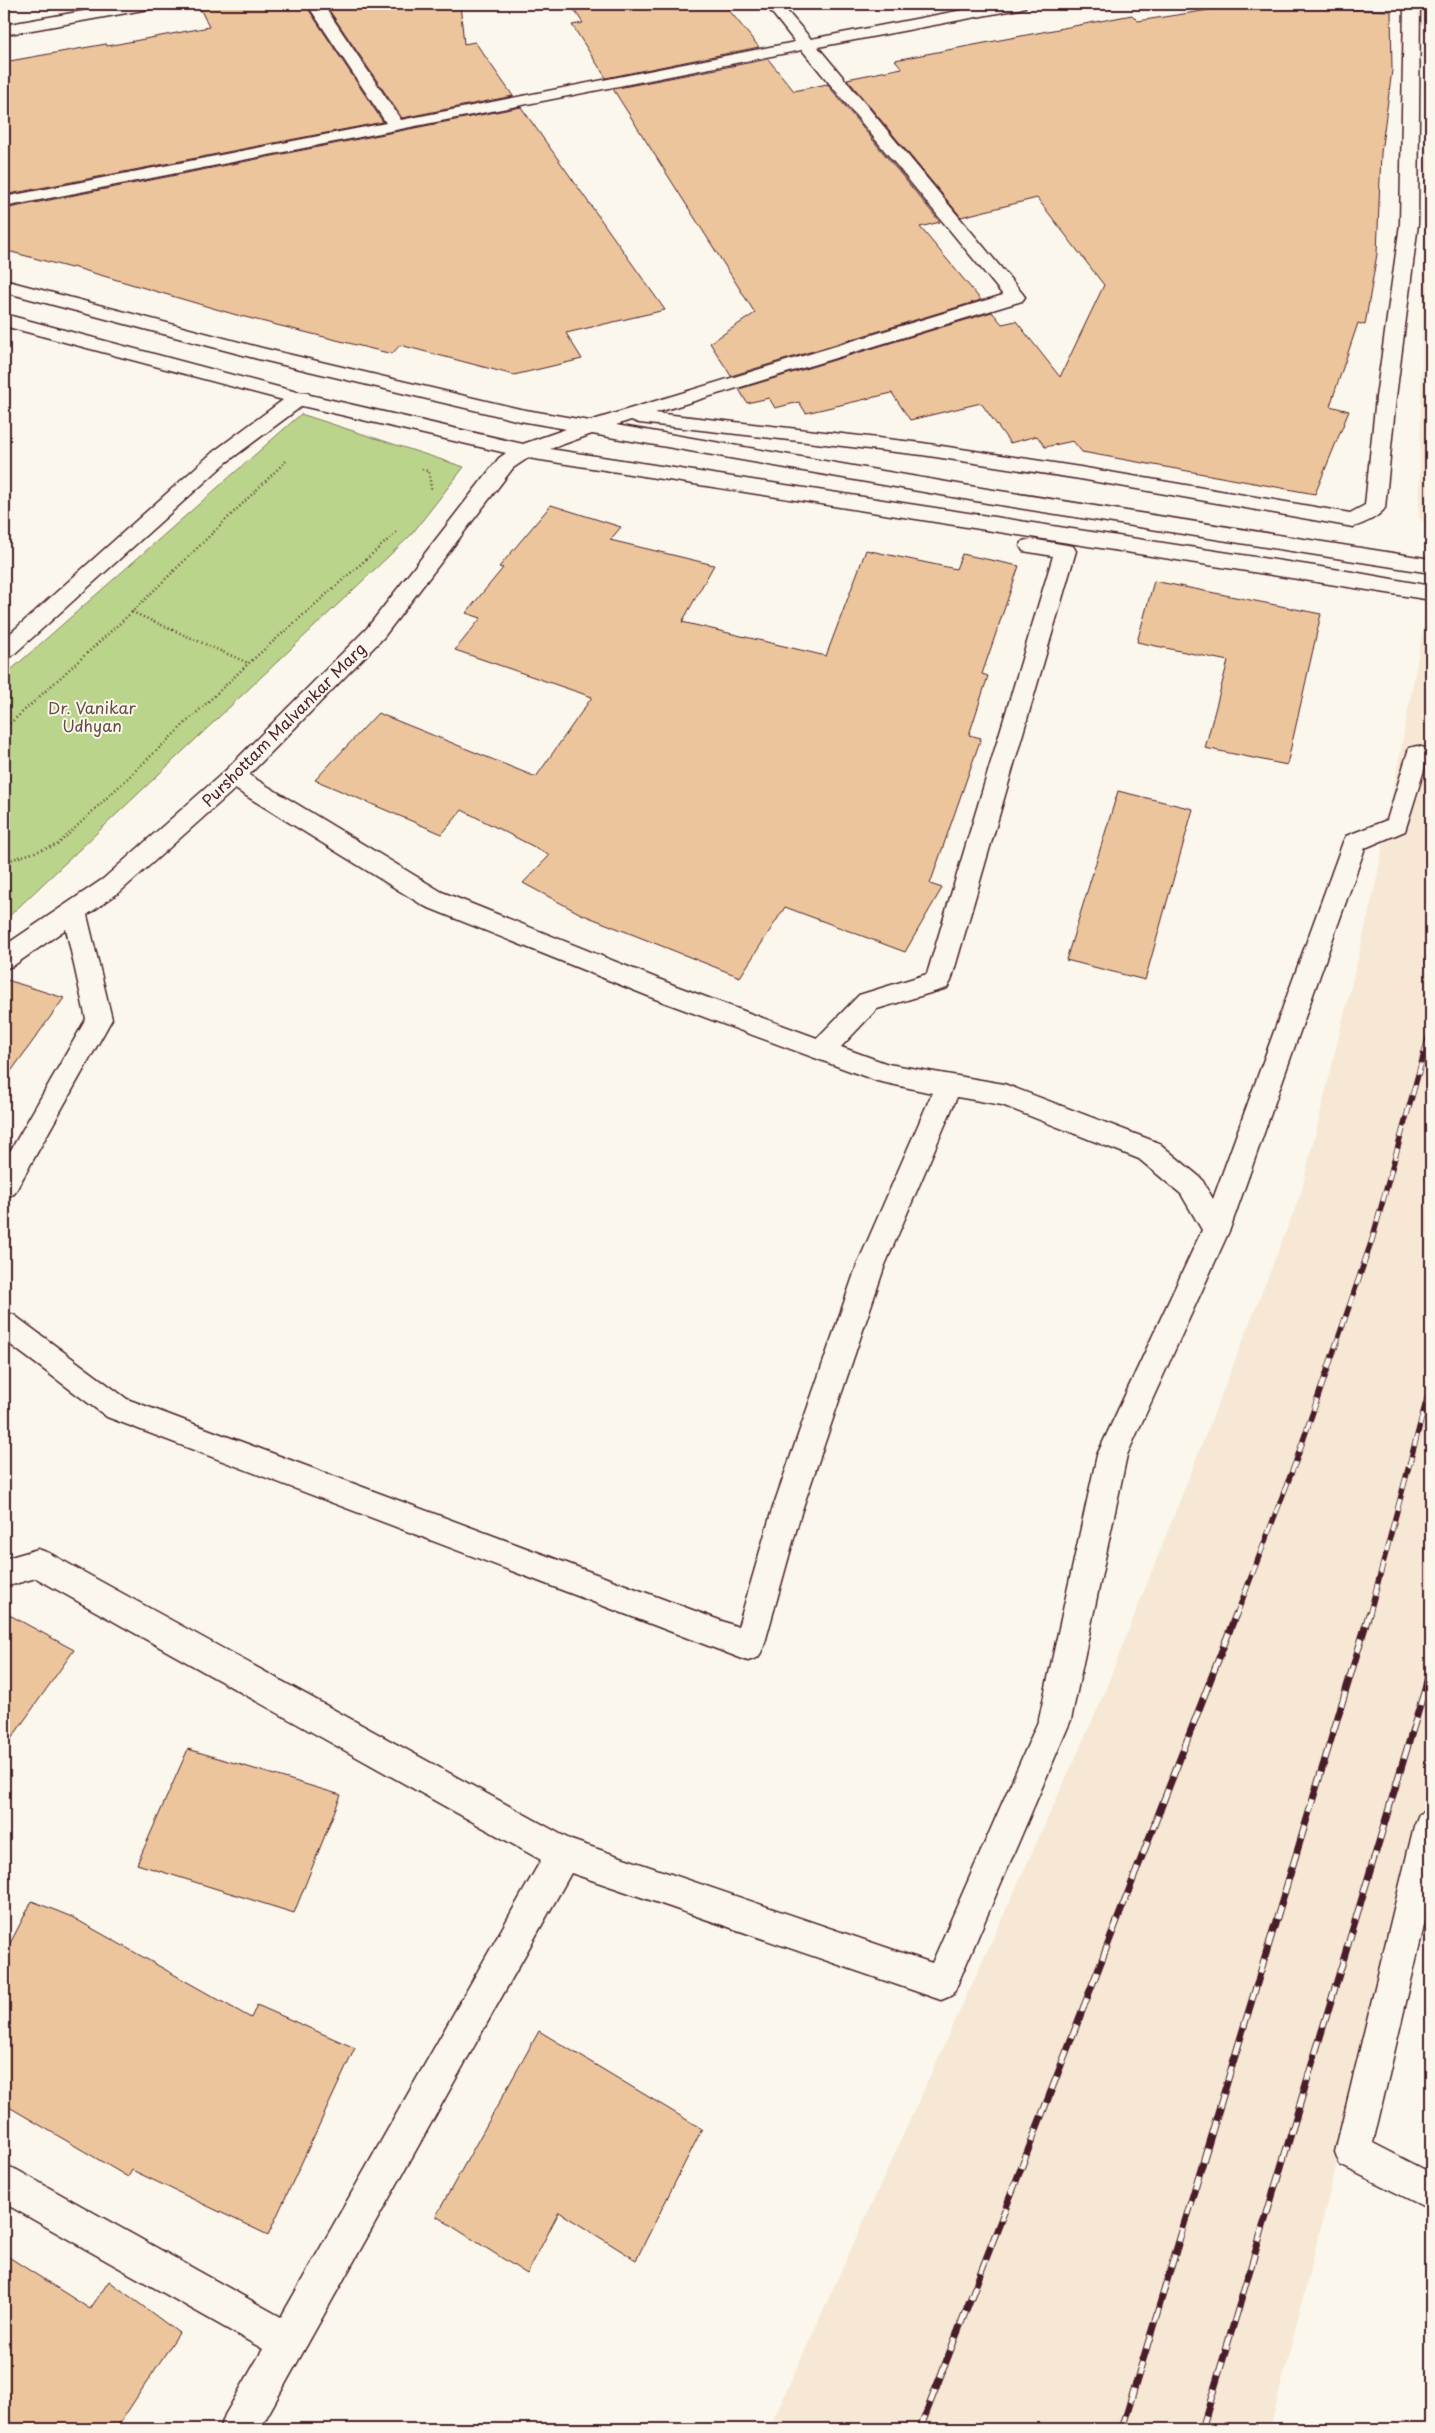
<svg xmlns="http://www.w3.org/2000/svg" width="1435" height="2433" font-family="'Playpen Sans',sans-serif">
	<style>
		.built { fill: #f6e8d4 }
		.green { fill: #bbd48b; stroke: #827a5b }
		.building { fill: #ecc59c; stroke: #4a1f2b }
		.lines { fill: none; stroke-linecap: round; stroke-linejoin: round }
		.minor-casing { stroke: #4a1f2b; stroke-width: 3 }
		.path { stroke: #4a1f2b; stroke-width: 2.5; stroke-dasharray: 1 3; stroke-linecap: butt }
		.minor { fill: #fbf7ec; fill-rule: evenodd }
		.rail-far1-casing { stroke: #4a1f2b; stroke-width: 5.5 }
		.rail-casing { stroke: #4a1f2b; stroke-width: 7 }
		.rail-far1 { stroke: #fbf7ec; stroke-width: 4; stroke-dasharray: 11; stroke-linecap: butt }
		.rail { stroke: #fbf7ec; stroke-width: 5; stroke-dasharray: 14; stroke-linecap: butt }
		.labels { text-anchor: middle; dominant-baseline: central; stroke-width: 4; stroke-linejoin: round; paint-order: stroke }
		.park-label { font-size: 16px; fill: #664c43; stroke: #fbf7ec }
		.street-label { font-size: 16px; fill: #4a1f2b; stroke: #fbf7ec }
	</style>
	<rect width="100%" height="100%" fill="#fbf7ec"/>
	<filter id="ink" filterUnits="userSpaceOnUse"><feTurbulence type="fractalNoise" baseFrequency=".02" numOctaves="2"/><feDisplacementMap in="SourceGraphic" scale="10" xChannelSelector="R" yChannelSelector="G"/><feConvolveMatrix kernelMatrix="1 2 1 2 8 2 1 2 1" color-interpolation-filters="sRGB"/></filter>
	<g filter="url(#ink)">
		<path class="built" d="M1428,4H1431V529L1419,517Z
			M1425,619L1431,621V1789L1270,2429H769L1098,1708L1301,1193L1376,883Z"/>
		<path class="green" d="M301,414L464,467L411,535L4,921V676Z"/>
		<path class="building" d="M198,4H305L383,122L4,195V62L106,44L107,46L209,27Z
			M325,4H460L464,44L475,42L513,96L402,118Z
			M570,4H724L759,47L606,78L572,25L583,23Z
			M1241,5L1391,11L1392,70L1381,153L1377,254L1365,325L1358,323L1330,406L1349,411L1315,494L1082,452L1073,441L1045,447L1037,436L1010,443L981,403L910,420L892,393L806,413L799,402L775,408L769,398L747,403L739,389L992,312L1002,324L1016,321L1060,377L1104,285L1037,198L961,217L847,79L902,68L895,60L1132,15L1138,21Z
			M768,59L794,91L827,84L940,222L920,227L981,300L731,376L710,343L755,313L613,89Z
			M521,107L665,310L566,333L582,359L514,375L400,345L392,354L233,314L73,267L71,268L4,250V209Z
			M551,505L621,527L610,540L714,565L682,622L826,656L866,550L956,569L962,554L1019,566L982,674L988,676L969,735L981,738L930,884L942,888L905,952L785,907L740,977L581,914L523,883L550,855L462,810L442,834L315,780L378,713L536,777L592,697L455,650L481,618L466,613L503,568L499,567Z
			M1154,581L1321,614L1287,765L1205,748L1228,661L1137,642Z
			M1118,791L1193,809L1145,980L1066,960Z
			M4,979L64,998L4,1081Z
			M4,1612L74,1650L4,1749Z
			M188,1749L341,1795L294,1913L137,1864Z
			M32,1901L72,1917L251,2018L257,2005L355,2048L268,2235L132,2170L128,2177L4,2104V1955Z
			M539,2031L702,2129L636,2260L559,2212L527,2274L436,2216Z
			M4,2254L90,2309L109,2281L179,2333L116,2429H4Z"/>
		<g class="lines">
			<g class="minor-casing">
				<path id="minor" d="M123,4H157L155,7L149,9L4,35V25Z
					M307,4H323L401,120L795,42L765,4H781L811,39L994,4H1027L1025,7L1019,9L818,47L1022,293L1025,297L1022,301L655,413L922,443L1080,467L1350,513L1365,505L1376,397L1400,224L1404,4H1420L1418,224L1396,397L1385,508C1379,517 1364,524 1353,527L1080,479L922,455L639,423L631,420L616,425L987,489L1431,559V573L987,503L592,434L550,449L1353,572L1431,586V600L528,458L513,468L383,638L249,775L442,892L676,986L817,1038L859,995L927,974L1053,556L1023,551L1020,546L1023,541L1031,539L1073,546L1076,551L951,981L947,988L877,1009L841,1047L888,1064L1004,1084L1159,1143L1201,1178L1213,1199L1343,842L1346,836L1387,820L1409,748L1417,746L1425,748L1429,754L1405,831L1365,848L1230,1229L1127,1455L1071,1720L953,1995L941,2000L571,1873L260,2429H220L225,2415L263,2349L4,2203V2165L17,2170L281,2317L541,1860L36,1578L4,1587V1559L38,1549L49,1553L571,1840L932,1963L1039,1719L1097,1455L1202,1230L1181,1194L1139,1159L1002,1105L957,1097L885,1265L801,1513L764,1646L759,1657L748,1661L107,1417L4,1340V1312L14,1315L127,1399L738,1627L771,1513L857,1265L932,1093L877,1081L658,1000L424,906L235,789L121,891L87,915L112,1019L14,1194L4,1197V1162L86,1019L66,929L13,966L4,969V946L103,879L225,771L367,628L499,458L506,453L302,406L227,462L12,656L4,659V639L213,452L283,400L4,326V314L297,392L308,393L310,395L523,444L566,429L520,421L258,359L4,292V280L262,348L520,409L590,421L1003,295L802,50L4,207V197L386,123Z
					M1431,1809V1896L1373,2143L1431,2173V2210L1340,2165L1335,2152L1414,1826L1419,1814Z"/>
			</g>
			<path class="path" d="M422,469L429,472L431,489
				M132,612L248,663
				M4,729L132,612L286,461
				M4,862L57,845L249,663L398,531"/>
			<use href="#minor" class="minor"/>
			<g class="rail-far1-casing">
				<path id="rail-far1" d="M1236,1616L1296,1461L1372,1240L1431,1028
					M1369,1616L1431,1383"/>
			</g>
			<g class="rail-casing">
				<path id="rail" d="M920,2429L1236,1614
					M1122,2429L1369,1614
					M1202,2429L1425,1689L1431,1662"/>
			</g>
			<use href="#rail-far1" class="rail-far1"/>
			<use href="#rail" class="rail"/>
		</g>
	</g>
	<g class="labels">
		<g class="park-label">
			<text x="92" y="707">Dr. Vanikar<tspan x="92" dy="18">Udhyan</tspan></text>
		</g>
		<g class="street-label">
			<text transform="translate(283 724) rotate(-45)">Purshottam Malvankar Marg</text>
		</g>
	</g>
	<rect width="1435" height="2433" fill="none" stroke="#fbf7ec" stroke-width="20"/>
	<rect x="10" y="10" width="1415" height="2413" fill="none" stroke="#4a1f2b" stroke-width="2" filter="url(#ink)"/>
</svg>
